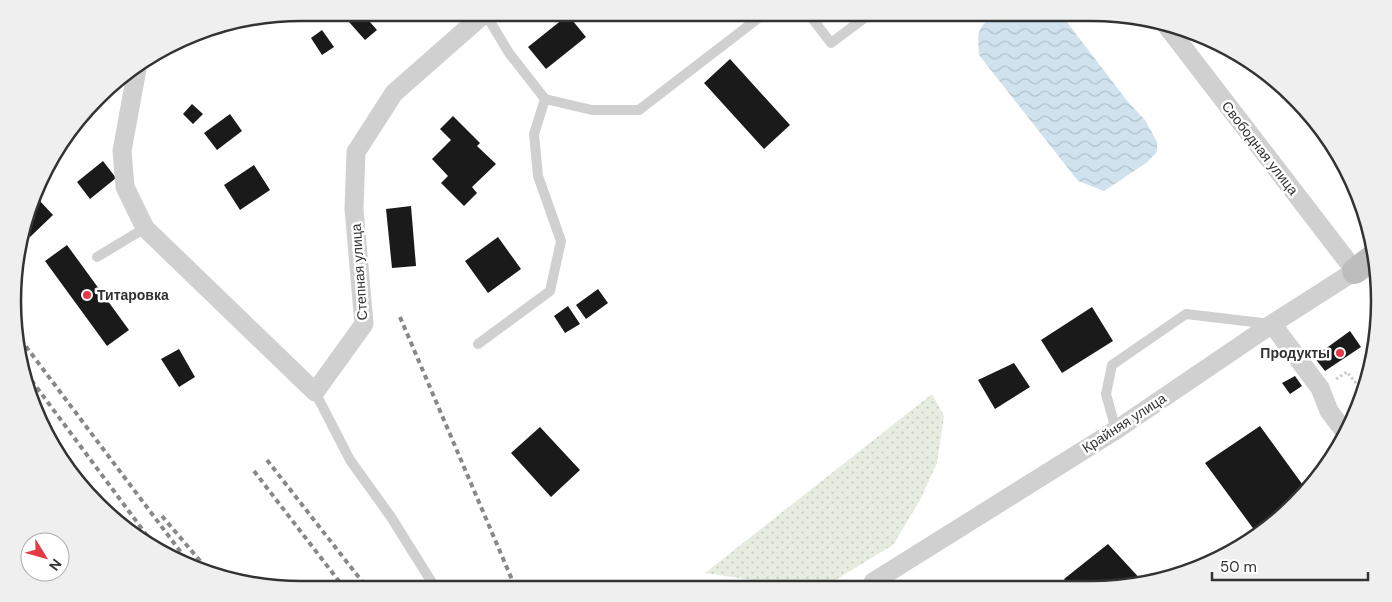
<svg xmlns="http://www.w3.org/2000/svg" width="1392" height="602" font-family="'DM Sans',sans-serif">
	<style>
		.grass { fill: url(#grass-dots) }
		.water { fill: url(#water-waves) }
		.building { fill: #1a1a1a }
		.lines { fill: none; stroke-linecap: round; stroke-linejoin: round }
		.path { stroke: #cdcdcd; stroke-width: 3; stroke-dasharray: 2.5 2.5; stroke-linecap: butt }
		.lane { stroke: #d0d0d0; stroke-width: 10 }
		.street { stroke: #d0d0d0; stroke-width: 19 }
		.secondary { stroke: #bdbdbd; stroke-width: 26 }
		.rail { stroke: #888; stroke-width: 4; stroke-dasharray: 5 4; stroke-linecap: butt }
		.poi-dot { fill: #e63946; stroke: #fff; stroke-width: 2 }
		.labels { text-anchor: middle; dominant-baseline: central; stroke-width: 5; stroke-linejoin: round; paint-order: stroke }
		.street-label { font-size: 14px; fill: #333; stroke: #fff }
		.poi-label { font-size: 14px; font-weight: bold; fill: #333; stroke: #fff; text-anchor: start }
		.rim { fill: none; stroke: #333; stroke-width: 2.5 }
	</style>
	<defs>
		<pattern id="grass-dots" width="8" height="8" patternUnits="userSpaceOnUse" patternTransform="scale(1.25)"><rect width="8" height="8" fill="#e6ecdf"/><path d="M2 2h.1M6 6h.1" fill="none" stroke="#c6cbc0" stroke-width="1.8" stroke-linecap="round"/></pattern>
		<pattern id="water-waves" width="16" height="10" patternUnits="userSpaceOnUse" patternTransform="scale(1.25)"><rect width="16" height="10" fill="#cfe2ee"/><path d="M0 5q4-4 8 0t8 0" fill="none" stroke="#b2c2cd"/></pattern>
	</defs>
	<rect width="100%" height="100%" fill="#fff"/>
	<path class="grass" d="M932,394L944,416L937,463L920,500L893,545L822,588L772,583L705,573Z"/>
	<path class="water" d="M1000,13H1060L1128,102L1145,120L1157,142V152L1146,163L1104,191L1078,181L979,55C977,29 978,25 1000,13Z"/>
	<path class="building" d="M341,13H362L377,30L365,40Z
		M568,15L586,37L546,69L528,47Z
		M322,30L334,47L322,55L311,38Z
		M730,59L790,125L764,149L704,83Z
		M192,104L203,114L193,124L183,114Z
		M230,114L242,131L217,150L204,133Z
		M453,116L480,143L477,146L496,164L472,187L477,193L464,206L441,183L448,176L432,159L451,140L440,129Z
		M103,161L116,178L90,199L77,182Z
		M254,165L270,190L240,210L224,185Z
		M39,200L53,215L30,237L23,230L32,207Z
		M411,206L416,266L392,268L386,209Z
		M498,237L521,269L488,293L465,261Z
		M67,245L129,330L107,346L45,261Z
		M598,289L608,303L586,319L576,305Z
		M568,306L580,324L565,333L554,316Z
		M1092,307L1113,341L1062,373L1041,340Z
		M1350,331L1361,347L1325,371L1314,357Z
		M179,349L195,377L179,387L161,359Z
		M1014,363L1030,387L995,409L978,380Z
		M1295,376L1302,386L1290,394L1282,383Z
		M1260,426L1305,488L1267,530L1258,535L1205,463Z
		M540,427L580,470L551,497L511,453Z
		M1108,544L1144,583L1129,587H1070L1064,579Z"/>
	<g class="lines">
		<path class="path" d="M1336,379L1347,372L1364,393"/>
		<path class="lane" d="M485,13L509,53L545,99L592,110H639L765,13
			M808,13L831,43L871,13
			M97,257L145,228
			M478,344L550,291L561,241L538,176L534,134L545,99
			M315,392L350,460L391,517L436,589
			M1116,430L1106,394L1112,365L1186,314L1271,324"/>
		<path class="street" d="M137,69L122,151L125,187L145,228L315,392L364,324L354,209L356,152L394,93L485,13
			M1272,324L1320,388L1329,411L1345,432
			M876,588L873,582L1116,430L1272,324L1355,271L1166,25"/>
		<path class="secondary" d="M1355,271L1372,258"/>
		<path class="rail" d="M400,317L516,589
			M15,332L189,563
			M26,373L151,541
			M267,460L368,589
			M254,471L345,589
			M162,516L212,575"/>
	</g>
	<g class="poi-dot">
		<circle cx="87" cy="295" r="5"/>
		<circle cx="1340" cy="353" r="5"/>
	</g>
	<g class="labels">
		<g class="street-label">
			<text transform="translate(1260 148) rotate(52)">Свободная улица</text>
			<text transform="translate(359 272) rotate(-94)">Степная улица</text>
			<text transform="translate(1124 423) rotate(-33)">Крайняя улица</text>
		</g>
		<g class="poi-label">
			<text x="97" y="295">Титаровка</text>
			<text x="1330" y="353" text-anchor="end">Продукты</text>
		</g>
	</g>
	<path d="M0 0H1392V602H0ZM301 21H1091A280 280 0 0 1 1371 301V301A280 280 0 0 1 1091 581H301A280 280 0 0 1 21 301V301A280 280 0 0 1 301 21Z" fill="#efefef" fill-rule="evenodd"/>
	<path class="rim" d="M301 21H1091A280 280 0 0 1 1371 301V301A280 280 0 0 1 1091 581H301A280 280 0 0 1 21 301V301A280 280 0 0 1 301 21Z"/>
	<g transform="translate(45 557) rotate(127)"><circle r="24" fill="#ffffff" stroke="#adadad"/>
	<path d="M0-4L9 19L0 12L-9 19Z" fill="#e63946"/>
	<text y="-8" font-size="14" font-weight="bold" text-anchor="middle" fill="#333333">N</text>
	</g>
	<path d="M1212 572v8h156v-8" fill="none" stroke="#333333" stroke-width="2.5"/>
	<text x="1220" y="572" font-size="15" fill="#333333" stroke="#ffffff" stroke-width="4" paint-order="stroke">50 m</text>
</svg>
